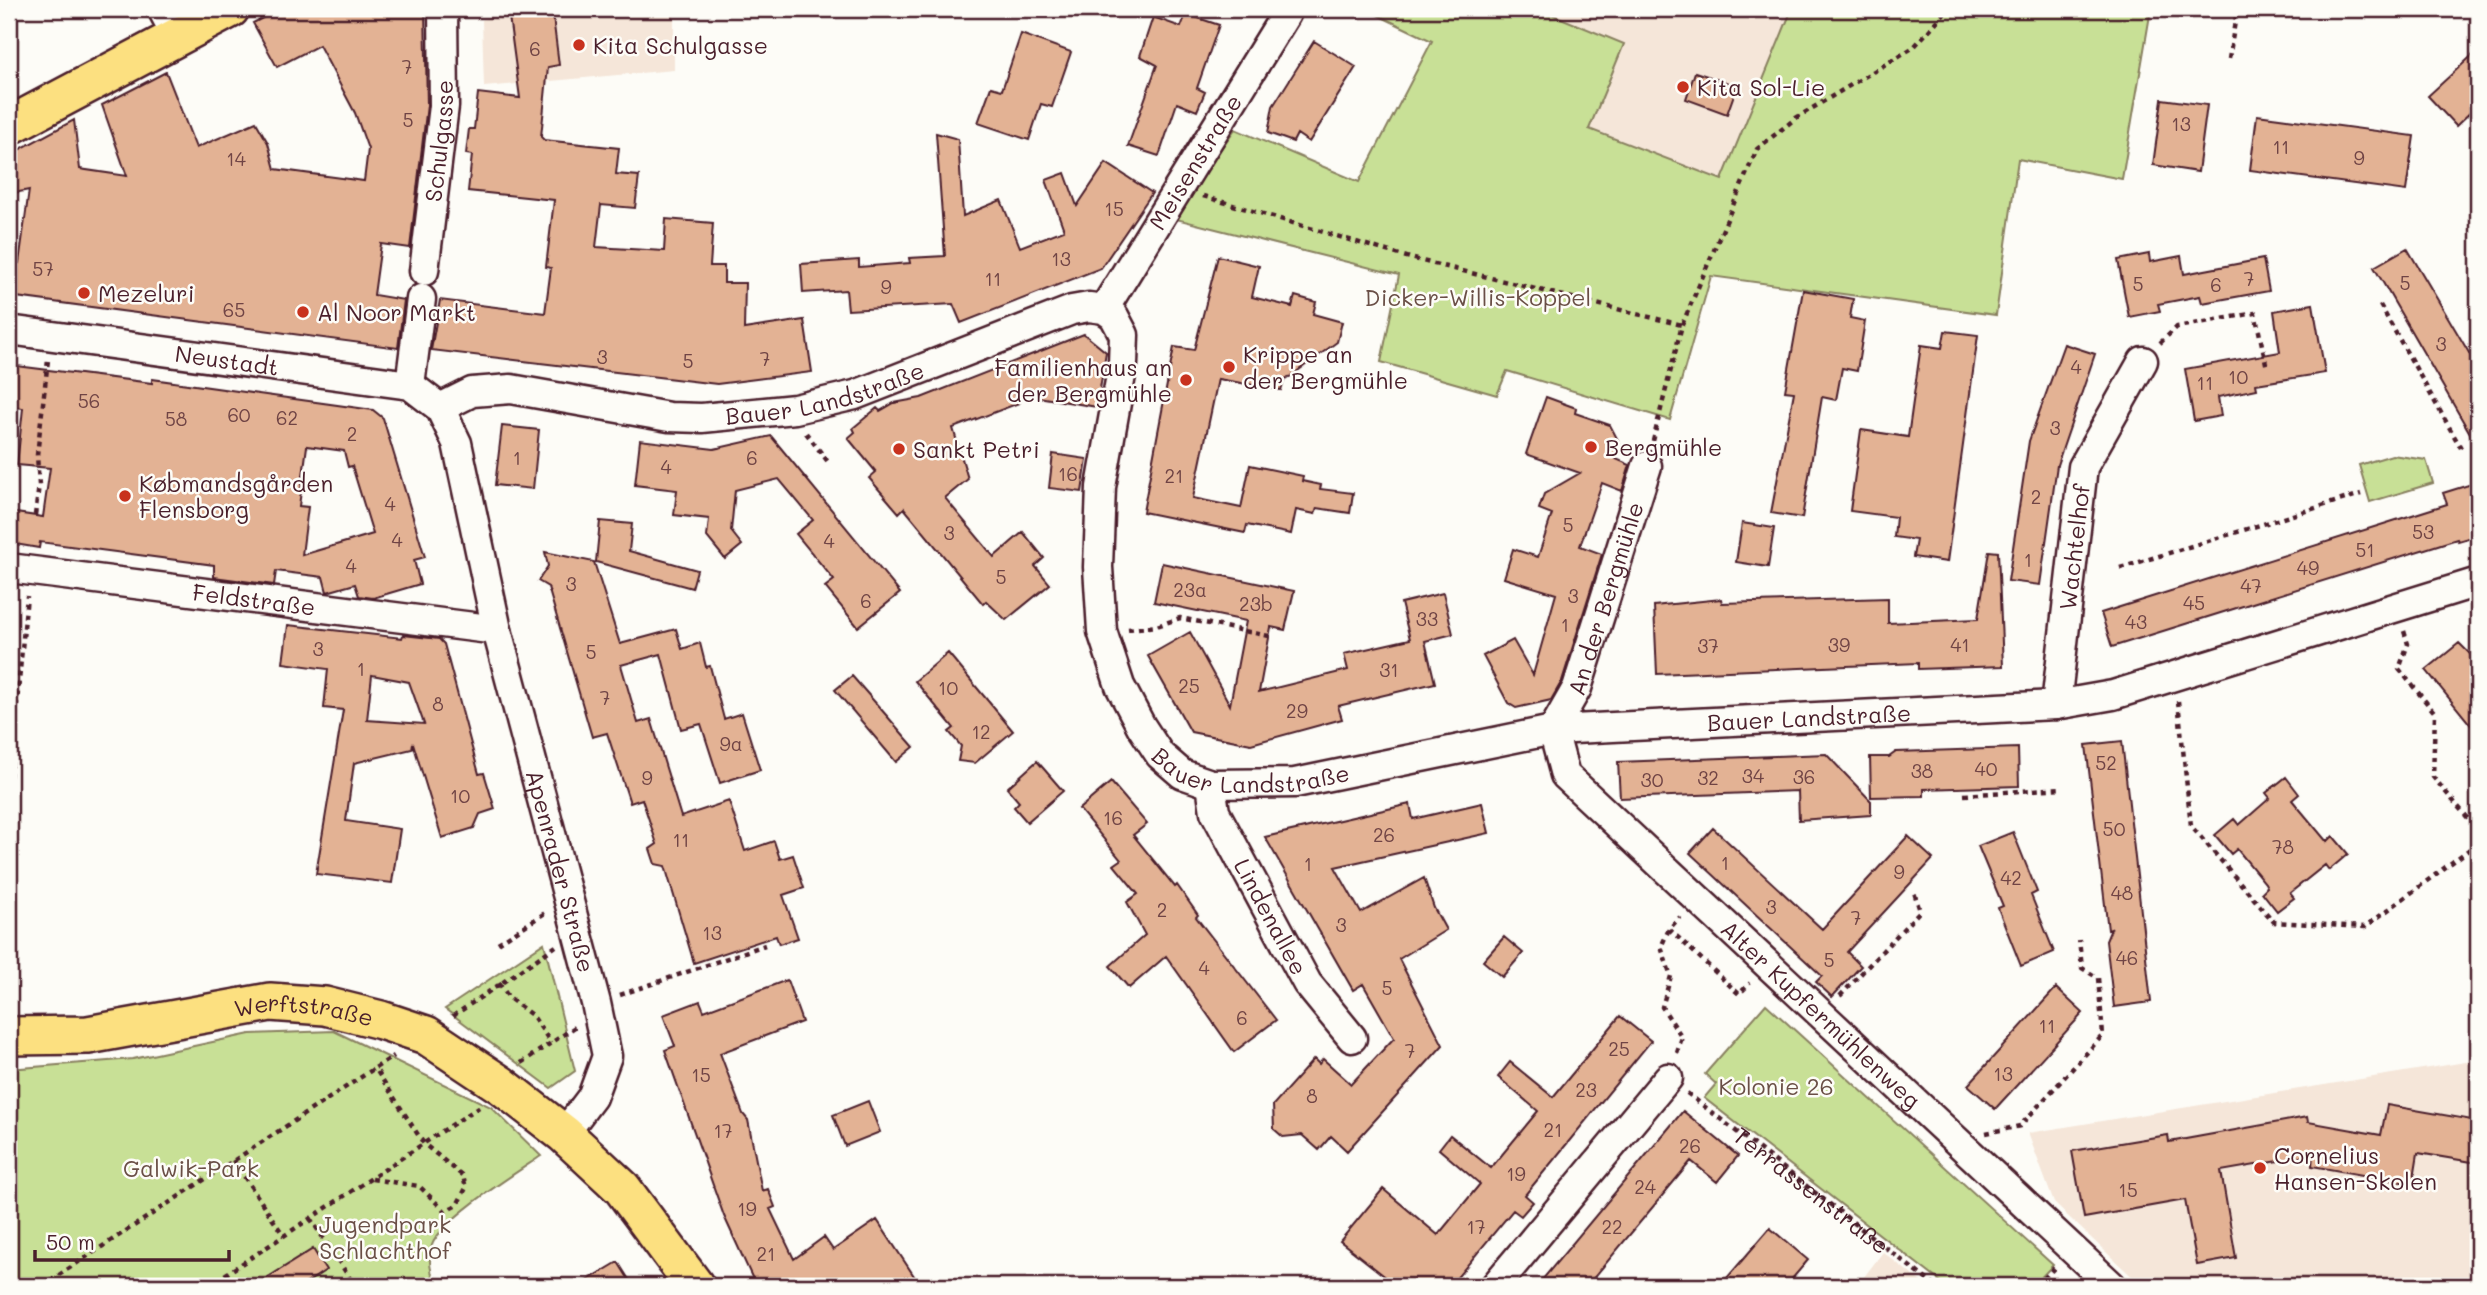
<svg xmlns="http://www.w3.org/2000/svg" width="2487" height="1295" font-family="Mali,sans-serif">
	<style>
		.built { fill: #f5e6d9 }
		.green { fill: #c8e096; stroke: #898060; stroke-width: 2 }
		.building { fill: #e3b294; stroke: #4a1f2b; stroke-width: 2; fill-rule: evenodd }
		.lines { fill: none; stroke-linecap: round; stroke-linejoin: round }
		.minor-casing { stroke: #4a1f2b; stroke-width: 33 }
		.major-casing { stroke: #4a1f2b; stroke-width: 42 }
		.path { stroke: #4a1f2b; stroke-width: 4.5; stroke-dasharray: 5 5; stroke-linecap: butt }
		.minor { stroke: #fdfcf7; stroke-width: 28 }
		.major { stroke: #fce080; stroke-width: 37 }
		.poi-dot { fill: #c8321e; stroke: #fdfcf7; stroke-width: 2.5 }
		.labels { text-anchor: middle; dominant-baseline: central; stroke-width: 5; stroke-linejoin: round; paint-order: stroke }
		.number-label { font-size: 19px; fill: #704445 }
		.poi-label { font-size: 23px; fill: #4a1f2b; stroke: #fdfcf7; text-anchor: start }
		.street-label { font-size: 23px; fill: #4a1f2b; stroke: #fdfcf7 }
		.park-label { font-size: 23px; fill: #6a4f46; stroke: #fdfcf7 }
	</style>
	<rect width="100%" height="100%" fill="#fdfcf7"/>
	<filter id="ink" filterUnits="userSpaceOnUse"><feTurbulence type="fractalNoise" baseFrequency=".0143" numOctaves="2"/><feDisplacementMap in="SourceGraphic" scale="14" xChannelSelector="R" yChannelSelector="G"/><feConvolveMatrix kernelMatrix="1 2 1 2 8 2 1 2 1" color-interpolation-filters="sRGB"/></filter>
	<g filter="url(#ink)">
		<path class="built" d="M503,9H674V70L484,87L482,20Z
			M1539,9H1792L1722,180L1589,129L1624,44Z
			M2478,1060V1286H2142L2054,1203L2028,1133Z
			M1883,1252L1926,1286H1857Z"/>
		<path class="green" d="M1365,9H1539L1624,44L1589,129L1722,180L1792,9H2151L2122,179L2018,159L1996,315L1711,276L1670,420L1507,371L1497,395L1381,362L1399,275L1172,218L1235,129L1359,182L1432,41Z
			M2392,455L2426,460L2433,483L2370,502L2359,465Z
			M544,943L575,1071L551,1088L445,1009Z
			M1766,1004L2053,1265L2033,1286H1946L1704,1098L1716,1084L1705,1074Z
			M334,1031L491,1107L541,1156C516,1173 442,1219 432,1245C428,1258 430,1275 437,1286H9V1069L133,1059L250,1034Z"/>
		<path class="building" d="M280,9H425L427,105L410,248L381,244L374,295L404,300L398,348L9,296V261L19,263L29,190L9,194V155L74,120L80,169L127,176L102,105L166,72L196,148L256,122L268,143L275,169L364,181L368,149L355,113L319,45L277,67L253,23Z
			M508,9H552L559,65L548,67L541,137L544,140L619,148L616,174L639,176L635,208L601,205L596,247L664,251L666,219L713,223L710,266H724V283H745L744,329L804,320L812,372L717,384L431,350L440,300L545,313L551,268L546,267L554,200L468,191L472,155L466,154L469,129H474L478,93L520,98Z
			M1186,14L1219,25L1197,88L1205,92L1197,111L1177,103L1159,156L1128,146L1157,65L1140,56L1153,17L1181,27Z
			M1021,34L1071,52L1052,107L1041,104L1029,140L978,123L991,87L1002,90Z
			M1314,41L1356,67L1309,142L1297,134L1293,142L1268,133L1273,106Z
			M2478,50V105L2456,126L2428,96Z
			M1695,72L1737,86L1727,114L1686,99Z
			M2162,99L2207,105L2198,172L2153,165Z
			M2257,115L2414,136L2406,191L2250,170Z
			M936,133L958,139L963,216L1001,200L1020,247L1064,230L1046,180L1065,173L1077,206L1106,163L1152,193L1101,268L961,323L953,304L848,310L846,290L803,293L801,264L859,260V267L910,263L909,258L945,256Z
			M2407,248L2478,368V447L2374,267Z
			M2149,254L2150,262L2181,256L2184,274L2263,259L2269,291L2202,303L2200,296L2158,304L2160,311L2129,317L2118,260Z
			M1218,256L1259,266L1252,297L1292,307L1295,296L1316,302L1313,314L1342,322L1337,342L1284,381L1281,390L1218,379L1193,498L1241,508L1250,465L1303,476L1302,481L1321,485L1320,489L1353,493L1350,513L1317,508L1315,514L1296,510L1291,534L1247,525L1245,533L1143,512L1174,347L1194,350Z
			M1803,290L1853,299L1850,318L1865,321L1857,371L1842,368L1836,400L1822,397L1802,518L1771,513L1794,392L1785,391Z
			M2313,304L2325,373L2256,384L2257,389L2218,397L2221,416L2194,421L2185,369L2280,352L2274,311Z
			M1945,331L1978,335L1947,562L1913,557L1916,540L1894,537L1896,517L1850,511L1861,430L1908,437L1921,345L1942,348Z
			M1084,334L1106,352L1097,407L1015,393L1019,403L953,428L968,479L945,498L994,557L1023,532L1044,558L1035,566L1050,584L1006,620L986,601L983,604L904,508L899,513L869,478L876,472L848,438L855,432L853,428L877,408L880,411L894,403L921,398Z
			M2064,344L2095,354L2057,465L2040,585L2008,581L2029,441Z
			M9,365L152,383V379L373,410L383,418L425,557L414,560L420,584L373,598L359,596L355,584L327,592L323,577L276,571L274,585L214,577V565L40,542L39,548L9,543V512L43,517L50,468L17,465L23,408L9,406ZM307,446L344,451L348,467L352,466L373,534L302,555L308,507L299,506Z
			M1546,397L1576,408L1575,413L1610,425L1620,444L1616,459L1630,465L1622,491L1602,483L1580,546L1602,554L1562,681L1551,700L1516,708L1508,703L1483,656L1513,640L1533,675L1556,594L1504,578L1513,549L1538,557L1552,514L1539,509L1544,494L1580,473L1526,454Z
			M502,426L539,430L533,489L495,485Z
			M771,436L900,593L858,627L825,587L834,580L796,534L813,520L779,479L735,490L731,531L742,545L725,559L707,537L709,519L674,515L677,490L635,485L640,440L714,449Z
			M1053,454L1087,459L1082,492L1049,488Z
			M2478,482V535L2458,541L2457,539L2112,647L2101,613L2447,504L2443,493Z
			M600,521L632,524L629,551L697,570L692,588L596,562Z
			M1742,523L1774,528L1768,567L1736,562Z
			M1989,551L1998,552L2003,666L1918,669V663L1657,674L1654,606L1721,599L1722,603L1888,598V623L1978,619Z
			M545,552L594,562L620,644L676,629L682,649L700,643L706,667L710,666L724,719L742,713L760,770L720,783L701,724L681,729L661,654L621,665L638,723L651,719L681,817L729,801L745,851L774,841L780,859L793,855L804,888L783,895L798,938L779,944L776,936L694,963L665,866L655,864L650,849L657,844L642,799L630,803L607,733L592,737L548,587L538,581L548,566Z
			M1162,563L1294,591L1285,630L1271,627L1259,692L1348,670L1344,654L1410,639L1401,603L1443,593L1453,634L1425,641L1435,683L1338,706L1342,719L1251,744L1191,732L1148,656L1190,632L1230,705L1246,621L1154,602Z
			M288,625L402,638L403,635L439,639L444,644L479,774L484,773L495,809L480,814L474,828L442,838L413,743L412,749L354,763L346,821L400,829L392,883L316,874L343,710L324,708L328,669L283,663ZM372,675L409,682L424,724L367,720Z
			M2459,643L2478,662V734L2426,670Z
			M948,653L1013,731L975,763L958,761L961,746L949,732L954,728L915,681Z
			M852,676L914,747L896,762L835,690Z
			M2122,741L2151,1002L2114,1007L2106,941L2111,929L2108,930L2086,745Z
			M2018,748L2019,786L1924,789V796L1871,797L1870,757H1889L1896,752Z
			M1826,754L1871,801V815L1799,820L1798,791L1620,798L1618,762Z
			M1037,761L1063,791L1027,822L1014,807L1019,802L1007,788Z
			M2286,777L2299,794L2292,800L2327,842L2333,836L2348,854L2329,870L2325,865L2290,893L2294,898L2277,911L2262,892L2267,887L2265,883L2237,849L2231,854L2215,835L2234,819L2239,825L2270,798L2266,793Z
			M1111,782L1147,824L1133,835L1175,887L1177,885L1198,915L1196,917L1276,1020L1234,1052L1166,956L1129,988L1110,966L1145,935L1127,902L1138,894L1114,865L1121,860L1079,809Z
			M1482,803L1489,833L1335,867L1361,913L1424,878L1434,908L1446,930L1399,959L1443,1045L1347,1151L1331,1136L1319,1150L1302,1135L1283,1137L1274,1129L1273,1105L1314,1059L1319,1064L1323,1059L1351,1084L1394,1038L1363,984L1353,990L1265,837L1410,804L1413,819Z
			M1713,828L1822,929L1908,836L1933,859L1847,952L1861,966L1832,997L1816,982L1822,976L1690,853Z
			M2013,832L2037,892L2031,895L2054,952L2021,966L1998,908L2003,906L1978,846Z
			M1504,937L1523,953L1502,977L1483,961Z
			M787,980L802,1022L720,1053L743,1114L748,1120L762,1191L768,1189L775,1207L770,1209L794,1259L824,1237L833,1250L877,1220L916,1279L904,1286H756L724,1216L665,1050L675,1046L663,1015L700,1001L704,1011Z
			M2056,988L2083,1013L1995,1109L1968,1085Z
			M1620,1016L1651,1041L1525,1195L1533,1202L1521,1216L1513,1210L1450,1286H1397L1340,1241L1383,1189L1438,1235L1480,1184L1439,1149L1450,1135L1491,1168L1538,1111L1498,1077L1510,1062L1553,1097Z
			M868,1101L880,1132L845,1146L833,1115Z
			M2387,1105L2478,1121V1163L2418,1153L2413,1184L2312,1166L2313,1155L2221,1171L2236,1258L2197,1265L2185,1200L2084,1218L2072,1151L2168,1135L2169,1142L2307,1117L2308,1122L2381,1135Z
			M1683,1111L1738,1156L1717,1182L1691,1161L1587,1286H1537Z
			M1770,1228L1808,1260L1786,1286H1720Z
			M313,1249L326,1270L302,1286H254Z
			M618,1262L633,1286H578Z"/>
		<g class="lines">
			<g class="minor-casing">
				<g id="minor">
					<path d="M162,9L177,37"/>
					<path id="s2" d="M424,271L444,106L443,9"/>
					<path id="s3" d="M1104,309L1286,14"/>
					<path id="s4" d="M9,330L410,385L440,408L457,443L497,630L596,1003L607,1056L592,1097L564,1134"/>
					<path d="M410,385L421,299"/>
					<path id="s5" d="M440,408L472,392L511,389L669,417L702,418L795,409L855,395L1072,310L1089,307L1104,309L1114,316L1124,335L1123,364L1101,487L1098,567L1102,631L1120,686L1141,726L1160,755L1182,774L1211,784L1295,783L1553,730L2056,705L2113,695L2478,582"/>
					<path id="s6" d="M9,568L497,630"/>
					<path id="s7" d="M2056,705L2083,467L2143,361"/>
					<path id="s8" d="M1553,730L1565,775L2112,1286"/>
					<path id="s9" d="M1553,730L1577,688L1647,466"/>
					<path id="s10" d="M1211,784L1215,812L1307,983L1352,1038"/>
					<path d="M1495,1286L1668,1078"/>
				</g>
			</g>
			<g class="major-casing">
				<g id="major">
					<path d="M9,126L230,9"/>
					<path id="s11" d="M9,1036L88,1035L270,1002L325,1006L381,1020L426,1035L501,1085L564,1134L622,1188L695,1286"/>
				</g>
			</g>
			<g class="path">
				<path d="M2229,59L2237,9"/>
				<path d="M1203,196L1410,258L1682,325"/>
				<path d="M2380,305L2461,448"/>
				<path d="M2160,343L2177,327L2255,313L2267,368"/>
				<path d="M806,433L829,463"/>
				<path d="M1653,441L1682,325L1757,149L1796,118L1914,47L1948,9"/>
				<path d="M35,515L39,485L37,455L48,360"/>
				<path d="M2120,568L2361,494"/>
				<path d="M1128,629L1157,626L1180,618L1269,636"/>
				<path d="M2404,631L2408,644L2399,669L2435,713L2433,777L2478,830"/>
				<path d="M2178,701L2191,826L2274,922L2365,927L2478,843"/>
				<path d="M9,787L27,596"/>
				<path d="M1964,795L2061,788"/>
				<path d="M1669,929L1739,994L1750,983"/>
				<path d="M498,943L545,913"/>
				<path d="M499,983L509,998L533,1016L551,1043"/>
				<path d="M620,995L765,945"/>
				<path d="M1840,996L1920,911L1913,889"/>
				<path d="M453,1016L556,946"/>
				<path d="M1677,1053L1682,1037L1662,1007L1671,976L1661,947L1669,929L1680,917"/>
				<path d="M521,1063L575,1027"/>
				<path id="s1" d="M1687,1093L1935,1286"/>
				<path d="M1986,1133L2020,1126L2103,1035L2098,978L2082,968L2079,940"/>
				<path d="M233,1160L284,1236"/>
				<path d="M372,1179L419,1186L445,1211L457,1205L466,1188L463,1176L424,1144L375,1068L394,1056"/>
				<path d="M310,1218L355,1286"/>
				<path d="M42,1286L375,1068"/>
				<path d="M208,1286L479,1107"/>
				<path d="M2037,1286L2056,1266"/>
			</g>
			<use href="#minor" class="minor"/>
			<use href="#major" class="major"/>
		</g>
	</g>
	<g class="poi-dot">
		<circle cx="579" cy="45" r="7"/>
		<circle cx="1683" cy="87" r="7"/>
		<circle cx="84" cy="293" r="7"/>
		<circle cx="303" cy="312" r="7"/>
		<circle cx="1229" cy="367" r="7"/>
		<circle cx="1186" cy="380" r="7"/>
		<circle cx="1591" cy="447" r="7"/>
		<circle cx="899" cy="449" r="7"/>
		<circle cx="125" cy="496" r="7"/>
		<circle cx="2260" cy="1168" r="7"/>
	</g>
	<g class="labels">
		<g class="number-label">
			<text x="535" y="48">6</text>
			<text x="407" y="66">7</text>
			<text x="408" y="119">5</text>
			<text x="2181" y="123">13</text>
			<text x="2281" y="146">11</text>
			<text x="2359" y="157">9</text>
			<text x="236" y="158">14</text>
			<text x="1114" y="208">15</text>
			<text x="1061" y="258">13</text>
			<text x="43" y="268">57</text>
			<text x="993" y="278">11</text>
			<text x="2249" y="278">7</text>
			<text x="2405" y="282">5</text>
			<text x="2138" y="283">5</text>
			<text x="2216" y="284">6</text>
			<text x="886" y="286">9</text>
			<text x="234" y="309">65</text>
			<text x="2441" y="343">3</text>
			<text x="602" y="356">3</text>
			<text x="765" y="358">7</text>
			<text x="688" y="360">5</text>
			<text x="2076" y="366">4</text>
			<text x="2238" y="376">10</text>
			<text x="2205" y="382">11</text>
			<text x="89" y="400">56</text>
			<text x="239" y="414">60</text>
			<text x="287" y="417">62</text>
			<text x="176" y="418">58</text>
			<text x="2055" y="427">3</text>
			<text x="352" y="433">2</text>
			<text x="517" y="457">1</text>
			<text x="752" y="457">6</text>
			<text x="666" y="466">4</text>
			<text x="1068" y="473">16</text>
			<text x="1174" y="475">21</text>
			<text x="2036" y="496">2</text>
			<text x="390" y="503">4</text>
			<text x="1568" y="524">5</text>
			<text x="2423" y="531">53</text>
			<text x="949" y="532">3</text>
			<text x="397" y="539">4</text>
			<text x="829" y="540">4</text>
			<text x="2365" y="549">51</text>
			<text x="2028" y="559">1</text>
			<text x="351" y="565">4</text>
			<text x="2308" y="567">49</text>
			<text x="1001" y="576">5</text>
			<text x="571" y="583">3</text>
			<text x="2251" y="585">47</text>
			<text x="1190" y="589">23a</text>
			<text x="1573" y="595">3</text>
			<text x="866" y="600">6</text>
			<text x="2194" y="602">45</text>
			<text x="1256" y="603">23b</text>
			<text x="1427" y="618">33</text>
			<text x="2136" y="621">43</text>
			<text x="1565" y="624">1</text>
			<text x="1839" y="644">39</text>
			<text x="1960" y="644">41</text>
			<text x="1708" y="645">37</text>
			<text x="318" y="648">3</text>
			<text x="591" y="651">5</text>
			<text x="361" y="668">1</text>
			<text x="1389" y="669">31</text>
			<text x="1189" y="685">25</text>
			<text x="948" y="687">10</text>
			<text x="605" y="697">7</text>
			<text x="438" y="703">8</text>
			<text x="1297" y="710">29</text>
			<text x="981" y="731">12</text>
			<text x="731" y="743">9a</text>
			<text x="2106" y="762">52</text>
			<text x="1986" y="768">40</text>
			<text x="1922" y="770">38</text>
			<text x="1753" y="775">34</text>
			<text x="1804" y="776">36</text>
			<text x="647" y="777">9</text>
			<text x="1708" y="777">32</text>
			<text x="1652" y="779">30</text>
			<text x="460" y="795">10</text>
			<text x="1113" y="817">16</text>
			<text x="2114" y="828">50</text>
			<text x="1384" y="834">26</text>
			<text x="681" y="839">11</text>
			<text x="2283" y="846">78</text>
			<text x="1725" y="862">1</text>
			<text x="1308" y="863">1</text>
			<text x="1899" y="871">9</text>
			<text x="2011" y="877">42</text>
			<text x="2122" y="892">48</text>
			<text x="1771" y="906">3</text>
			<text x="1162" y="909">2</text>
			<text x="1856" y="917">7</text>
			<text x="1341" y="924">3</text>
			<text x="712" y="932">13</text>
			<text x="2127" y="957">46</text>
			<text x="1829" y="959">5</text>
			<text x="1204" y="967">4</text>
			<text x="1387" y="987">5</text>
			<text x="1242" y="1017">6</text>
			<text x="2047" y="1025">11</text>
			<text x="1619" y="1048">25</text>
			<text x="1410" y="1050">7</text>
			<text x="2003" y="1073">13</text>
			<text x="701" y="1074">15</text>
			<text x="1586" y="1089">23</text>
			<text x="1312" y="1095">8</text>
			<text x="1553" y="1129">21</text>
			<text x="723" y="1130">17</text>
			<text x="1690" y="1145">26</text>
			<text x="1516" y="1173">19</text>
			<text x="1645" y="1186">24</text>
			<text x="2128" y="1189">15</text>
			<text x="747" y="1208">19</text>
			<text x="1476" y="1226">17</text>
			<text x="1612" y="1226">22</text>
			<text x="766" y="1253">21</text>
		</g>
		<g class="poi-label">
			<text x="593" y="45">Kita Schulgasse</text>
			<text x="1697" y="87">Kita Sol-Lie</text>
			<text x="98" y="293">Mezeluri</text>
			<text x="317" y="312">Al Noor Markt</text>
			<text x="1243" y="354">Krippe an<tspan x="1243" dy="26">der Bergmühle</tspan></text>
			<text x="1172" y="367" text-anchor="end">Familienhaus an<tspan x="1172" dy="26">der Bergmühle</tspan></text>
			<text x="1605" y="447">Bergmühle</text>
			<text x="913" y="449">Sankt Petri</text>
			<text x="139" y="483">Købmandsgården<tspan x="139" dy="26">Flensborg</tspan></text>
			<text x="2274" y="1155">Cornelius<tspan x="2274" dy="26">Hansen-Skolen</tspan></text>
		</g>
		<g class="street-label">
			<text stroke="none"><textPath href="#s2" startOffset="131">Schulgasse</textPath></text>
			<text stroke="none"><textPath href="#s3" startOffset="173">Meisenstraße</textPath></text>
			<text stroke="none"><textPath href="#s4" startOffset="220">Neustadt</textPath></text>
			<text stroke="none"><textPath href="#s5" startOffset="394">Bauer Landstraße</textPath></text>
			<text stroke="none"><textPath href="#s7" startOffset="159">Wachtelhof</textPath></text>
			<text stroke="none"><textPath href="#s6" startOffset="247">Feldstraße</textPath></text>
			<text stroke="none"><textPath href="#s9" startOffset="142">An der Bergmühle</textPath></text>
			<text stroke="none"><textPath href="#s5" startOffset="1822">Bauer Landstraße</textPath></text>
			<text stroke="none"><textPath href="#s5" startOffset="1255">Bauer Landstraße</textPath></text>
			<text stroke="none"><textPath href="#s4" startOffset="922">Apenrader Straße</textPath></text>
			<text stroke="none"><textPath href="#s10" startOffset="147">Lindenallee</textPath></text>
			<text stroke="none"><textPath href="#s11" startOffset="298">Werftstraße</textPath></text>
			<text stroke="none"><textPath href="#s8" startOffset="397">Alter Kupfermühlenweg</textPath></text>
			<text stroke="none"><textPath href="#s1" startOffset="158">Terrassenstraße</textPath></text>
		</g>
		<g class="park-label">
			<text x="1478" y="297">Dicker-Willis-Koppel</text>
			<text x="1776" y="1086">Kolonie 26</text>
			<text x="191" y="1168">Galwik-Park</text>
			<text x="385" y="1224">Jugendpark<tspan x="385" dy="26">Schlachthof</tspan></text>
		</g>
	</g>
	<rect width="2487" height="1295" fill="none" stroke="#fdfcf7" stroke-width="35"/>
	<rect x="18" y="18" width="2452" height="1260" fill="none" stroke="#4a1f2b" stroke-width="2.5" filter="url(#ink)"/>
	<path d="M35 1250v10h194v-10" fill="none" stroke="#4a1f2b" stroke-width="3.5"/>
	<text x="46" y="1250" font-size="21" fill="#4a1f2b" stroke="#fdfcf7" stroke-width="5" paint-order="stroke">50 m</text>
</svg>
